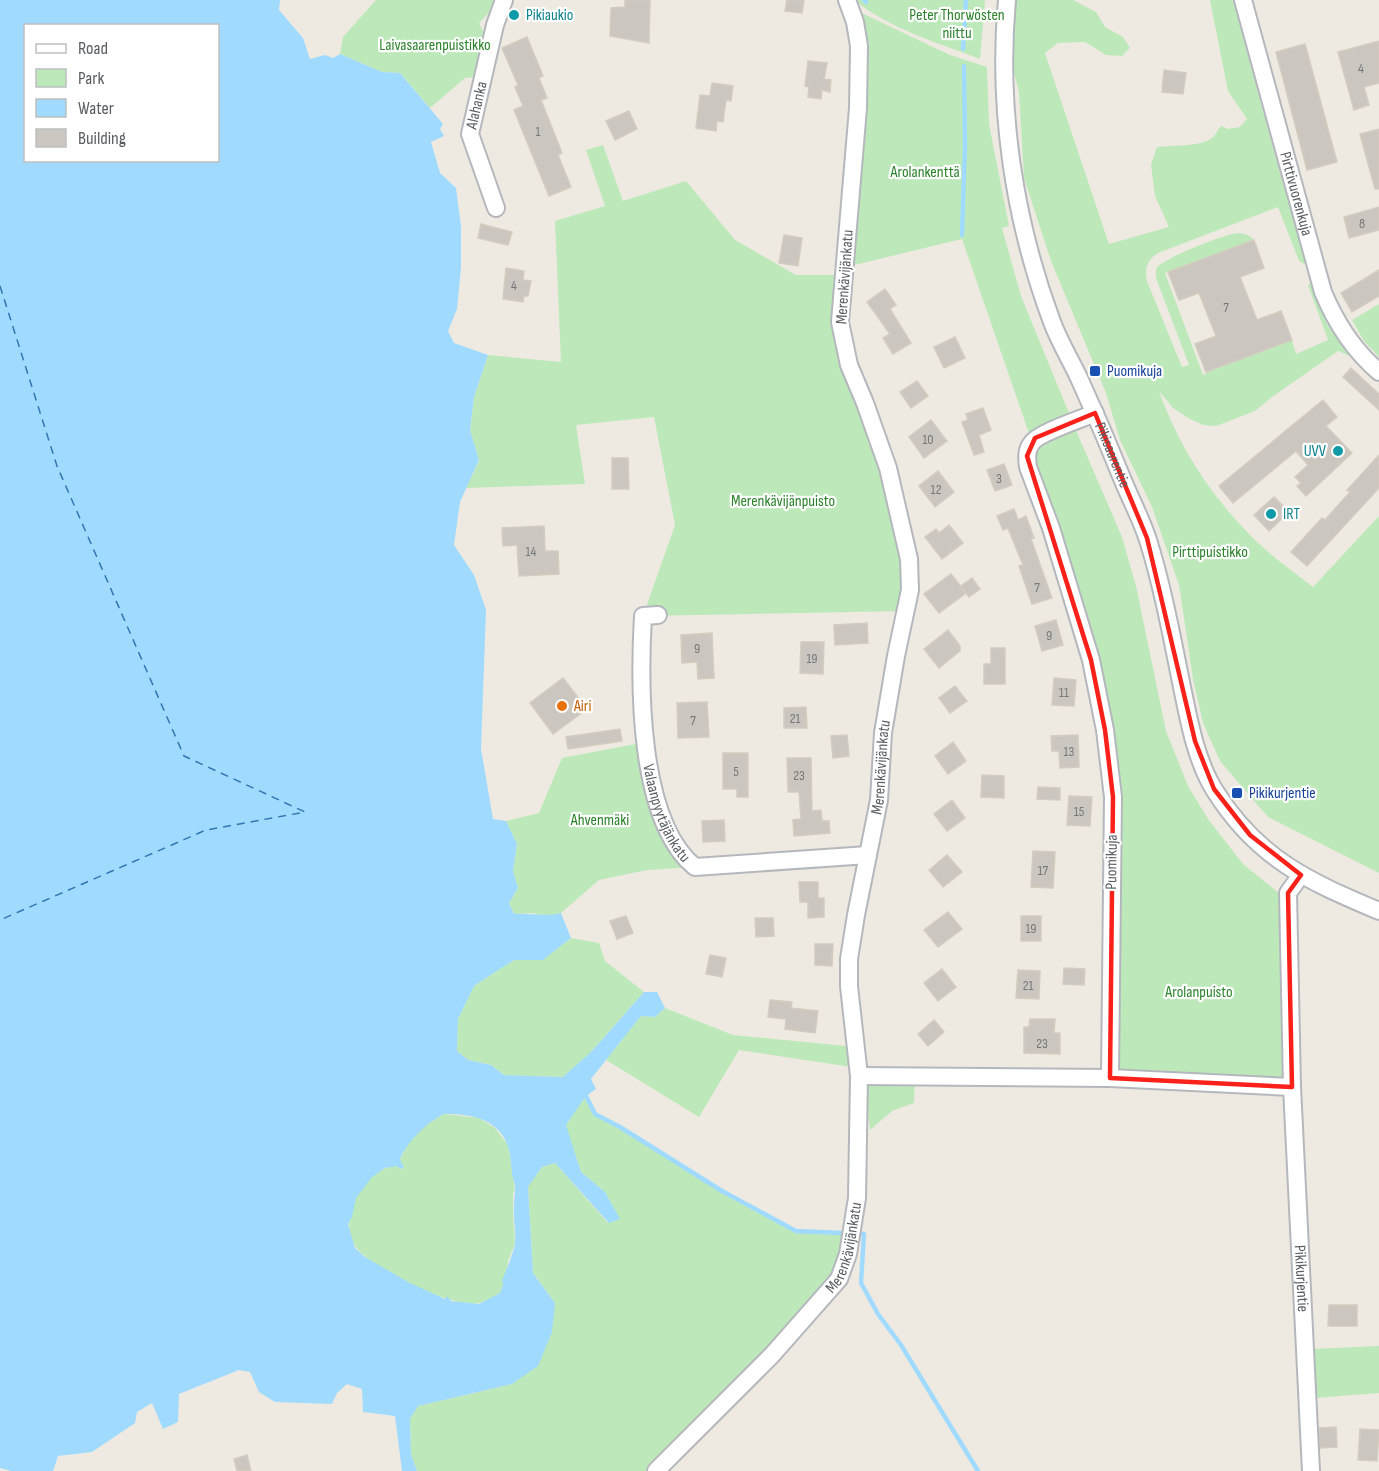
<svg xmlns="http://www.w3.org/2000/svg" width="1379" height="1471" font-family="'Sofia Sans Condensed',sans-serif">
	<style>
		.green { fill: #bde9ba }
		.water { fill: #a0dbff; fill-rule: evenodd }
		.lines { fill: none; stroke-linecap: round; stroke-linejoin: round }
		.stream { stroke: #a0dbff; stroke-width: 4.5 }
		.ferry { stroke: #3177b2; stroke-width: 1.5; stroke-dasharray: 8 6; stroke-linecap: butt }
		.building { fill: #cbc7c0; stroke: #d3ccbf; stroke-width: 1.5 }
		.minor-casing { stroke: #b4b8bd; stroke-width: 20 }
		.minor { stroke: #fff; stroke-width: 16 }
		.marked { fill: none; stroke: #fa211b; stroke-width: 4.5; stroke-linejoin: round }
		.culture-dot { fill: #0f9aa8; stroke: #fff; stroke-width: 2 }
		.transit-dot { fill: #1a4fb4; stroke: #fff; stroke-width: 2 }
		.food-dot { fill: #e8710a; stroke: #fff; stroke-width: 2 }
		.labels { text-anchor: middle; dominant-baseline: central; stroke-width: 4.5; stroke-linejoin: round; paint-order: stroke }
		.number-label { font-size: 14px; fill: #76787a }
		.culture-label { font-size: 16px; fill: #0d838f; stroke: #fff; text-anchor: start }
		.park-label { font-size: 16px; fill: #2b822b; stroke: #fff }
		.street-label { font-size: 16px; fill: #595e63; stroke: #fff }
		.transit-label { font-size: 16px; fill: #164399; stroke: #fff; text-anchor: start }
		.food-label { font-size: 16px; fill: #c56008; stroke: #fff; text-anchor: start }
	</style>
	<rect width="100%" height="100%" fill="#eeeae1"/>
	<path class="green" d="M376,0H496L495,6L479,23L488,41L478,77L465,78L430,108L400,73L382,72L340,54L343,37Z
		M854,0H985L980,59C938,43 890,29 854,0Z
		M1014,0H1073L1096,12L1105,27L1123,37L1130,48L1122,56L1106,55L1085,42L1058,43L1045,53L1109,244L1169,227L1155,196L1151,165L1157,147C1172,145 1200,147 1212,138C1215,136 1218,129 1221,126L1228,129L1240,127L1247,119L1228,91L1210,0H1233L1286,195H1289L1307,262L1304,264L1299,261L1278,207L1158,253C1147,260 1144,269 1147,281L1182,367L1189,365L1156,278V269C1161,259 1219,237 1232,234C1241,232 1249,234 1254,240L1165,273L1203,375L1206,374V372L1292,340L1296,354L1328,340L1308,285L1310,283L1327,324L1350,356L1338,351L1272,397L1255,411L1216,426L1203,425L1188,418L1173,408L1159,391C1178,445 1209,493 1249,534C1268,554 1292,570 1313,587L1379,516V873L1268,817L1220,761L1203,723L1193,679L1179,585L1152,507L1120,440L1106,393L1051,261L1024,178L1019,92L1013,68Z
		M851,8L950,55L987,67L989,124L1009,226L1002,228L1021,296L1078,435L1122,537L1136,586L1166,731L1188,786L1208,819L1243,864L1280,894L1285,1073L1280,1079L1116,1070L1117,795L1037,481L1032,442L962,239L846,267L858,108Z
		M603,145L623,201L686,181L735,240L796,275H845L840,322L899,512L905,611L643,616L675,525L654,417L576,425L585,484L466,488L479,461L470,431L474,397L488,355L561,362L555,221L605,206L586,150Z
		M1379,304V357L1364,341L1352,320Z
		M646,742L656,801L695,867L647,870L599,880L561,913L546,916L532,913L514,914L509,903L518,888L513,871L517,844L506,821L539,813L562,758Z
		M571,938L599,943L605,961L644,992L592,1051L564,1077L504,1075L491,1065L468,1060L457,1051L458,1019L474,986L514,960H543Z
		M665,1008L733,1035L856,1047L858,1068L739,1050L699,1117L606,1060L641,1016L655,1017Z
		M915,1076L914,1103L892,1111L870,1130L865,1085L901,1077Z
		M586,1096L595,1114L620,1127L722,1191L796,1231L852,1234L844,1268L656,1471H417L411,1454L410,1418L418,1406L512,1384L555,1303L533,1273L528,1186L542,1167L555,1163L608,1223L605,1192L581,1172L565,1125Z
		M444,1114L479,1118L495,1128L508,1145L515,1188L513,1193V1213L515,1244L508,1261L507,1272L500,1293C494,1297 487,1302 479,1303C453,1309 365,1267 354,1244C345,1227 349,1208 357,1191C365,1173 392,1169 400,1159C404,1154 405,1147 408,1142C416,1130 431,1121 444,1114Z
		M1379,1346V1393L1315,1398L1312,1349Z"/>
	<path class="water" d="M0,0H280L279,10L303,38L310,59L325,55L333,58L340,54L382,72L400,73L443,124L440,129L444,136L431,142L440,173L456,188L461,226V268L457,309L448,331L454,343L488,355L474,397L470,430L479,460L460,502L454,545L474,575L486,610L481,749L493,819L506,821L517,844L513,871L518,888L509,903L514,914C531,913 545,917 561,913L571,938L543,960H514L474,986L458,1019L457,1051L468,1060L491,1065L504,1075L563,1077L592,1051L644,992H657L665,1008L655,1017L641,1016L591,1079L596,1089L586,1096L566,1125L581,1172L605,1192L620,1219L609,1223L555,1163L542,1167L528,1187L533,1273L555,1303L552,1332L538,1366L512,1384L418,1406L410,1419L411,1454L417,1471H402L395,1416L363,1412L362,1389L347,1384L337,1393L332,1404L275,1402L259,1392L250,1372L239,1370L179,1394L178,1422L163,1429L152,1403L137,1412L135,1423L92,1452L58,1456L53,1471H11L0,1468ZM26,26H218V160H26ZM444,1114C464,1114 485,1116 499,1131C512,1145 510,1162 513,1179C514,1182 516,1185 515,1188C515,1196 513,1206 514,1215C514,1224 516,1233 515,1243C515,1248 504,1277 502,1280L503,1285L500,1293L479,1304L451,1301L447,1296L445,1299L408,1282L365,1257L355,1248L348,1224L352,1217L356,1198L372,1177L385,1168L397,1166L400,1169L404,1168L400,1159C408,1141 426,1123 444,1114Z"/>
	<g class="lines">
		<path class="stream" d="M864,0L866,2
			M963,49L966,0
			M962,235L965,145L964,66
			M586,1096L595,1114L620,1127L722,1191L796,1231L864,1234L861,1283L878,1314L901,1345L978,1471"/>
		<path class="ferry" d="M0,286L57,466L184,756L305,812L206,830L0,920"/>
	</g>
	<path class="building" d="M625,0H650L649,43L610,36L611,8L625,7Z
		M787,0H804L802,13L785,11Z
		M527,37L543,76L539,78L547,98L541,100L562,153L558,155L571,187L549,196L514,110L523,106L515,87L518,85L502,48Z
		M1379,41V83L1364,87L1369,105L1354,110L1338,52Z
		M1305,44L1337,162L1307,170L1276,52Z
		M808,61L827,63L824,79L831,80L830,92L822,90L821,99L808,97L809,87L805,86Z
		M1164,70L1186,73L1183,94L1162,92Z
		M712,83L733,86L731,101L726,100L723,122L717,121L716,131L696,128L700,95L710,96Z
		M629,111L637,129L615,140L606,121Z
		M1379,129V189H1375L1360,134Z
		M1379,207V230L1349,238L1344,217Z
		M481,224L512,232L508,245L478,238Z
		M784,235L802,238L798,266L779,263Z
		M1254,240L1264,268L1240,277L1257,320L1281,311L1292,340L1206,372L1195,344L1216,336L1199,293L1179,300L1168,272Z
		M506,268L524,271L523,280L531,281L528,296H524L523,302L503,299Z
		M1379,270V296L1352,312L1341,293Z
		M885,289L896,305L890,309L911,343L893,354L883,338L890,334L867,302Z
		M955,337L965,358L944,368L934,347Z
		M1351,368L1379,394V410L1343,377Z
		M917,381L928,396L911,408L900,392Z
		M1323,400L1337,417L1326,426L1352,453L1306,496L1297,486L1301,483L1295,477L1308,465L1296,451L1233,503L1219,486Z
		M983,408L991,430L979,435L984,452L974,455L962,422L968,420L966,414Z
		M931,420L947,441L924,458L909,437Z
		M1379,455V488L1307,566L1291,552L1322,518L1325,520L1350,492L1347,490Z
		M612,458H628L629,489H612Z
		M1004,464L1012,485L995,491L987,470Z
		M938,471L954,492L935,507L919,486Z
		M1274,497L1289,512L1269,531L1254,515Z
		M1014,509L1018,520L1026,516L1034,538L1031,539L1052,598L1032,604L1019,566L1023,565L1008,528L1003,530L997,516Z
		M949,525L963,543L942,559L925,537L936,529L939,533Z
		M544,526L545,551H558L559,574L519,576L517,545L503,546L502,528Z
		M951,574L966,593L939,613L924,594Z
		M972,578L980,589L969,597L961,586Z
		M1056,620L1063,645L1042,651L1035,626Z
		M867,623L868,643L835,645L834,625Z
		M948,630L960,646V651L939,668L924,649Z
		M712,633L714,678L698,679L697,662L682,663L681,635Z
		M801,642H824L823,674L800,673Z
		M991,648H1005V684H984V664H991Z
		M563,678L587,709L553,734L530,703Z
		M1054,678L1076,680L1074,706L1052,705Z
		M955,686L967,701L950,713L939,698Z
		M707,702L709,737L678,738L677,703Z
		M806,707L807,728H784V708Z
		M620,729L622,741L568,749L566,737Z
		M847,735L849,756L833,758L831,736Z
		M1078,735L1079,767L1060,768L1059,751H1052L1051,736Z
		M953,742L966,761L948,774L935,756Z
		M723,753H748V797H737V789H723Z
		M787,758H811L812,811L821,810L822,821H829L830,833L794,836L793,820L801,819L799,792H788Z
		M982,775L1004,776V798L981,797Z
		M1038,787L1060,788V800L1037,799Z
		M1069,796L1092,797L1090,826L1067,825Z
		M952,800L965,818L947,831L934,814Z
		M724,820L725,841L703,842L702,821Z
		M1033,851L1055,852L1053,888L1031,887Z
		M947,855L962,872L943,887L929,870Z
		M799,882H818V898H824V917L808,918V902H800Z
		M948,912L962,929L938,947L924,930Z
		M626,916L633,933L617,939L610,921Z
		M1021,916H1041V941H1021Z
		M755,918H773L774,936L756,937Z
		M815,944H833L832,966L815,965Z
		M710,955L726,958L722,977L706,974Z
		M1064,968L1085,969L1084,985L1063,984Z
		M942,969L956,987L938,1001L924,983Z
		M1018,970L1040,971L1039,999L1016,998Z
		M770,1000L792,1002L791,1008L818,1011L815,1033L785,1029L786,1019L768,1017Z
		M1030,1019H1055L1054,1033H1060V1054L1024,1053V1027H1029Z
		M934,1020L944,1032L928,1046L918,1034Z
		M1329,1305H1357V1326H1328Z
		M1336,1427L1337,1447L1320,1448L1319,1428Z
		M1360,1429L1379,1430L1377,1461L1358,1460Z
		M247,1455L251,1471H237L234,1459Z"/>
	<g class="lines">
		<g class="minor-casing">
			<g id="minor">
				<path id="s1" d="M1007,0C997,108 1014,220 1052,322C1059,341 1070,359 1079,378C1095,413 1110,448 1124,483C1132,502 1142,521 1148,540C1163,588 1172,638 1182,687C1189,721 1196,761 1215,791C1258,859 1308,881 1379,911"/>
				<path id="s2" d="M1243,0L1323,292C1336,323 1353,350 1379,372"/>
				<path id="s3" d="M496,208L470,134L495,25L504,0"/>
				<path d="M1095,413C1082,419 1037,433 1031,444C1026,451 1027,459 1028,467L1051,528L1091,660L1105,730L1113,797L1110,1078"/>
				<path id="s4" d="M658,615L643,616C639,684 638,821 695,867L868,855"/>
				<path id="s5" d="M1301,875L1288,893L1292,1087L1311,1471"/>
				<path d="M859,1076L1110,1078L1292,1087"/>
				<path id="s6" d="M656,1471L772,1355L839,1279L848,1254L857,1198L859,1076L849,986V959L856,915L879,800L883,733L896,656L910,590L909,559L888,468L865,403L849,365L840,322L858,108L859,46L855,22L847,0"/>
			</g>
		</g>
		<use href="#minor" class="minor"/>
	</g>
	<path class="marked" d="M1095,413L1147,538L1195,741L1214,789L1250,835L1301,875L1288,893L1292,1087L1110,1078L1113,797L1105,730L1091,660L1027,456L1035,438Z"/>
	<g class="culture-dot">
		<circle cx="514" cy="15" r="6"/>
		<circle cx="1338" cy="451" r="6"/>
		<circle cx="1271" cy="514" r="6"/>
	</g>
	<g class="transit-dot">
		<rect x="1089" y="365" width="12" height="12" rx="3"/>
		<rect x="1231" y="787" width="12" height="12" rx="3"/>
	</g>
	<circle class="food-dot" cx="562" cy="706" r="6"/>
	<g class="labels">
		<g class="number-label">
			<text x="1361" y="68">4</text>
			<text x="538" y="131">1</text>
			<text x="1362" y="223">8</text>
			<text x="514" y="285">4</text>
			<text x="1226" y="307">7</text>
			<text x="928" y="439">10</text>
			<text x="999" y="478">3</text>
			<text x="936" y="489">12</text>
			<text x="531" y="551">14</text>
			<text x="1037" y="587">7</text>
			<text x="1049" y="635">9</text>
			<text x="697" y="648">9</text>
			<text x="812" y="658">19</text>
			<text x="1064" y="692">11</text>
			<text x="795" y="718">21</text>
			<text x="693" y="720">7</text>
			<text x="1069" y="751">13</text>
			<text x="736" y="771">5</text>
			<text x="799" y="775">23</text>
			<text x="1079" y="811">15</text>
			<text x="1043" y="870">17</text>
			<text x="1031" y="928">19</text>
			<text x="1028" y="985">21</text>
			<text x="1042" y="1043">23</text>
		</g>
		<g class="culture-label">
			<text x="526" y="15">Pikiaukio</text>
			<text x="1326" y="451" text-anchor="end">UVV</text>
			<text x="1283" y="514">IRT</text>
		</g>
		<g class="park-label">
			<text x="957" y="15">Peter Thorwösten<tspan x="957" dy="18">niittu</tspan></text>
			<text x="435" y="45">Laivasaarenpuistikko</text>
			<text x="925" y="172">Arolankenttä</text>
			<text x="783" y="501">Merenkävijänpuisto</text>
			<text x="1210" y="552">Pirttipuistikko</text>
			<text x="600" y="820">Ahvenmäki</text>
			<text x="1199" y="992">Arolanpuisto</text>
		</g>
		<g class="street-label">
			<text stroke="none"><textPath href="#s3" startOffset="108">Alahanka</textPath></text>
			<text stroke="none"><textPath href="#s2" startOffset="201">Pirttivuorenkuja</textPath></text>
			<text transform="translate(845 277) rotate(-86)">Merenkävijänkatu</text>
			<text stroke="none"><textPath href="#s1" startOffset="474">Pikisaarentie</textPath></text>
			<text stroke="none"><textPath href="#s6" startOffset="783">Merenkävijänkatu</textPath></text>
			<text stroke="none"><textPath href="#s4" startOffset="216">Valaanpyytäjänkatu</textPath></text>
			<text transform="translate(1112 862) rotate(-89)">Puomikuja</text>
			<text stroke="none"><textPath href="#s6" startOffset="297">Merenkävijänkatu</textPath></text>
			<text stroke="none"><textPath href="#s5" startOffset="408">Pikikurjentie</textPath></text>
		</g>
		<g class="transit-label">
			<text x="1107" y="371">Puomikuja</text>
			<text x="1249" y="793">Pikikurjentie</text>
		</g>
		<g class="food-label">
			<text x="574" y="706">Airi</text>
		</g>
	</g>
	<rect x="24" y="24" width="195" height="138" fill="#ffffff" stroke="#bdbfc1" stroke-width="1.5"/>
	<rect x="36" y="44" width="30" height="9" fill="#ffffff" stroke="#bdbfc1" stroke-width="1.5"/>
	<text x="78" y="54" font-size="18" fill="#595e63">Road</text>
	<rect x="36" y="69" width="30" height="18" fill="#bde9ba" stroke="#bdbfc1" stroke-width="1.5"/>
	<text x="78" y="84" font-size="18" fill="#595e63">Park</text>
	<rect x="36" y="99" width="30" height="18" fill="#a0dbff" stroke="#bdbfc1" stroke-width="1.5"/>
	<text x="78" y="114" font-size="18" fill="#595e63">Water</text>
	<rect x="36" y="129" width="30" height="18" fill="#cbc7c0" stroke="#bdbfc1" stroke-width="1.5"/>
	<text x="78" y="144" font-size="18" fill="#595e63">Building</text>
</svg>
